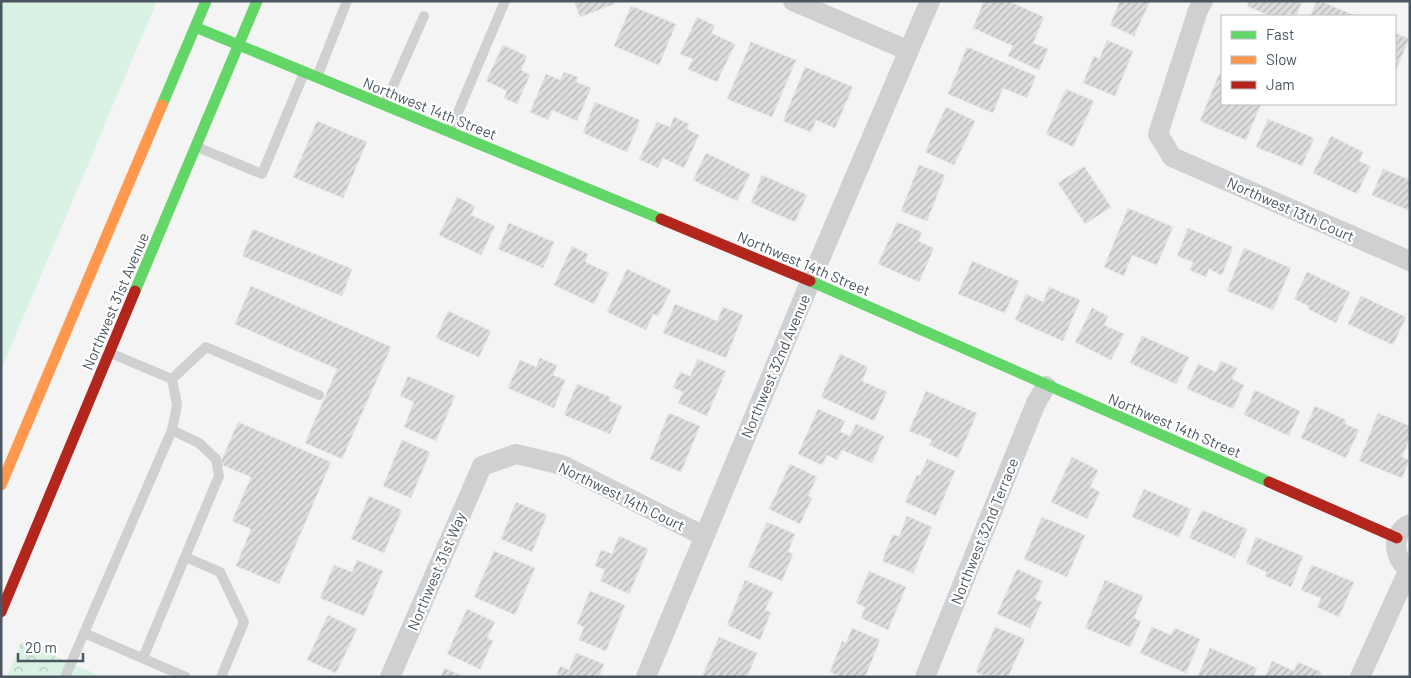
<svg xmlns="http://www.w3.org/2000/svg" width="1411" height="678" font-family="Barlow,sans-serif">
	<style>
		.grass { fill: #d9f2e3 }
		.forest { fill: url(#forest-crowns) }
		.building { fill: url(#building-hatch); stroke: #e5e6e7 }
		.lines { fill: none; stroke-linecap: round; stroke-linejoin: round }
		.lane { stroke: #ced0d2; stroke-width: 10 }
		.street { stroke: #ced0d2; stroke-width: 20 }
		.fast { stroke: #63d668; stroke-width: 11 }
		.slow { stroke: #ff974d; stroke-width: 11 }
		.jam { stroke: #b3261e; stroke-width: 11 }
		.labels { text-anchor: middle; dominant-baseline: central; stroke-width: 4.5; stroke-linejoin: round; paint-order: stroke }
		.street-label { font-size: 15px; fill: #4a5661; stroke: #fff }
	</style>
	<defs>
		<pattern id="forest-crowns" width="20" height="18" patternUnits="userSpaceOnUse" patternTransform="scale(1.25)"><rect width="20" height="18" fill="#d9f2e3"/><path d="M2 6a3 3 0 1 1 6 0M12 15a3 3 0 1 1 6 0" fill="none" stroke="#b2c7bb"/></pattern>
		<pattern id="building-hatch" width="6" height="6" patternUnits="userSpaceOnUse" patternTransform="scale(1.25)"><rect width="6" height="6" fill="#ddddde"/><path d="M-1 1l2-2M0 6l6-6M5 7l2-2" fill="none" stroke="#b5b6b7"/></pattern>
	</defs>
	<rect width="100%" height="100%" fill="#f4f4f4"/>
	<path class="grass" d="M1,1H157L1,370Z"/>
	<path class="forest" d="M21,642L103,677H7Z"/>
	<path class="building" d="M574,1H612L614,4L580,17Z
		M984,1H1008L1044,17L1033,43L1048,49L1039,70L1008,56L1013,46L973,28Z
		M1120,1H1150L1134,36L1110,25Z
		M1249,1H1302L1296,16L1288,13L1287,16H1270L1247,6Z
		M1317,1H1320L1356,16H1310Z
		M631,6L676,24L659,65L614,46Z
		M697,17L715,26L711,33L735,44L717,82L688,69L693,59L680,54Z
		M1395,33L1409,39L1395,72Z
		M1107,40L1133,51L1115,96L1083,83L1094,56L1099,59Z
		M751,42L796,60L772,117L727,99Z
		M503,45L527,56L521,70L530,75L517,104L504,98L507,91L486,81Z
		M967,47L1036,76L1027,98L1003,88L993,113L948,94Z
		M805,67L853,87L835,128L816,120L811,132L783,121Z
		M564,72L578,77L576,82L591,88L577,121L552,110L548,120L530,112L546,74L560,80Z
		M1219,74L1222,75V104H1261L1246,140L1200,121Z
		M1066,89L1094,101L1073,147L1046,134Z
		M595,102L640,120L627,152L583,133Z
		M946,107L975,121L954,165L925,152Z
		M674,117L689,124L687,129L699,135L684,168L663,158L658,168L639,159L657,122L670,127Z
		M1268,119L1314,138L1302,166L1256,147Z
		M317,121L367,142L343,198L293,177Z
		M1331,136L1363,152L1359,161L1370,166L1357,194L1313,173Z
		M706,153L750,174L737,201L693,180Z
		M919,165L945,175L927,221L901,211Z
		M1084,166L1111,207L1085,224L1058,183Z
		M1383,169L1410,180V211L1372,195Z
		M762,175L807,195L795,222L751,203Z
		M457,197L475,206L471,215L495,226L481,255L439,235Z
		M1128,208L1173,227L1157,265L1132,255L1124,276L1104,267Z
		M897,222L922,232L918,241L934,248L919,282L878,264Z
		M509,223L554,242L543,268L498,249Z
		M1188,228L1233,247L1222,275L1209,269L1206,277L1190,270L1193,262L1177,256Z
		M253,229L352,269L342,296L242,256Z
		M572,246L588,254L585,262L609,273L594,304L554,285Z
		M1244,248L1291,268L1273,310L1227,291Z
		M972,261L1019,281L1005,313L958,294Z
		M627,269L671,290L658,316L653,314L646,330L607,312Z
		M1307,272L1350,292L1336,323L1308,309L1309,306L1294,299Z
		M251,286L391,347L342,459L305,443L337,369L235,324Z
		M1049,287L1080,300L1063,341L1015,320L1026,294L1043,302Z
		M1361,296L1406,317L1393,345L1348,324Z
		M675,304L717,321L723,307L743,315L726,358L663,333Z
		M1092,308L1108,316L1104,325L1124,334L1111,360L1075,342Z
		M448,311L491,331L479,357L436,338Z
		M1142,336L1189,357L1176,384L1130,363Z
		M840,354L868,367L862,381L887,392L874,421L821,397Z
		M540,358L557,365L553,375L565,380L554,408L508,388L520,360L536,367Z
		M698,359L726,371L707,416L678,403L683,392L673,388L680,372L690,376Z
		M1221,361L1237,368L1232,379L1244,385L1233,409L1187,389L1198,364L1216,372Z
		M408,376L455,396L436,441L404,427L414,402L400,396Z
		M577,384L610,397L609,401L622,406L610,434L564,415Z
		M1255,390L1300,411L1289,436L1244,415Z
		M926,391L977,413L958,458L929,445L932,440L909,431Z
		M1315,406L1346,420L1345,424L1359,430L1346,458L1301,438Z
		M818,409L845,421L840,432L850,436L856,424L884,436L872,463L842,450L837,460L827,455L822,465L798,454Z
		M669,413L700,426L681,472L650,459Z
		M1378,413L1410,426V438L1402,457L1409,460L1402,478L1359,461Z
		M238,422L331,462L279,584L236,566L251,529L232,521L251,477L220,464Z
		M402,440L430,452L411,498L383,486Z
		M1072,457L1098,470L1090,487L1100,492L1087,519L1051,502Z
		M927,459L955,471L936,516L905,502L917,475L920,476Z
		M790,464L817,477L808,496L812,498L800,524L769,509Z
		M1144,489L1191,509L1179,537L1132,517Z
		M369,496L402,510L384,553L351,539Z
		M516,502L547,515L532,552L501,539Z
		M1202,510L1247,529L1235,558L1189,538Z
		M907,516L932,527L913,573L882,561L893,534L899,537Z
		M1042,517L1085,535L1067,577L1024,559Z
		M767,522L795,534L788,552L793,554L782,581L748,567Z
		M619,536L648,549L629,594L600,581L605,570L595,566L601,550L612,554Z
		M1256,537L1303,556L1291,587L1265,576L1267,572L1246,563Z
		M494,551L535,568L515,615L474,597Z
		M357,560L383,571L364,616L320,598L334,565L352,572Z
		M1312,565L1354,582L1339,617L1317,607L1321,598L1301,590Z
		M1017,569L1043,581L1035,599L1042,602L1030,628L997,614Z
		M869,571L906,587L888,630L861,618L865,607L856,603Z
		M745,580L773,592L765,610L771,612L760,640L727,625Z
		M1105,580L1143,596L1134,618L1141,621L1130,647L1085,628Z
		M590,591L625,605L606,651L579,640L584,627L577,624Z
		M467,609L495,622L487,638L493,641L480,669L447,654Z
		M328,615L357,629L336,673L307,660Z
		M995,627L1025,639L1008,677H988L976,672Z
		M1152,627L1171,635L1175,628L1200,639L1186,673L1140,653Z
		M852,628L880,640L865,677H841L830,672L842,641L846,643Z
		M719,637L757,653L747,677H702Z
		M1210,648L1257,668L1253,677L1198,676Z
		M576,653L604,664L599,677H556L560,666L569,670Z
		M1272,661L1294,671L1298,662L1321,672L1319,677H1265Z
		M444,668L465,677H441Z"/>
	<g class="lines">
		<path class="lane" d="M317,77L347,1
			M385,104L424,16
			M450,131L505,1
			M197,147L262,174L304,73
			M172,379L206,347L319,395
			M172,430L199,443L216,459L219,476L185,557
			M84,633L186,677
			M143,658L185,557L220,572L244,622L221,677
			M65,677L172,430L177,405L172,379L110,353"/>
		<path class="street" d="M793,1L909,51
			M1203,1L1198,10L1158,134L1172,157L1410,261
			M1410,524C1390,533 1393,559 1410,570
			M390,677L482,466L516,454L562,465L704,536
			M646,677L816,268L930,1
			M925,677L1036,403L1046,386
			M1360,677L1409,569"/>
		<path class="fast" d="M195,27L661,219
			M162,105L206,1
			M810,281L1269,482
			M135,291L257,1"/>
		<path class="slow" d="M1,485L162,105"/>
		<path class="jam" d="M661,219L810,281
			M1269,482L1397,538
			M1,612L135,291"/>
	</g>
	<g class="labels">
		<g class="street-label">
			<text transform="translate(430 108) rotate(22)">Northwest 14th Street</text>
			<text transform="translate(1291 209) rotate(24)">Northwest 13th Court</text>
			<text transform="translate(804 263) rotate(23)">Northwest 14th Street</text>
			<text transform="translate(115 301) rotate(-67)">Northwest 31st Avenue</text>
			<text transform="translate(775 366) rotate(-67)">Northwest 32nd Avenue</text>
			<text transform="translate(1175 425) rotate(23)">Northwest 14th Street</text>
			<text transform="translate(622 496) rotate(26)">Northwest 14th Court</text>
			<text transform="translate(984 531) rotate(-68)">Northwest 32nd Terrace</text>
			<text transform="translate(436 571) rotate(-67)">Northwest 31st Way</text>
		</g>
	</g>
	<rect width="1411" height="678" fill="none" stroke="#4a5661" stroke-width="5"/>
	<rect x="1221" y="15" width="175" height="90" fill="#ffffff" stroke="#b7bbc0"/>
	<rect x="1231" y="31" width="25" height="8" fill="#63d668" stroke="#b7bbc0"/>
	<text x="1266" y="40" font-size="15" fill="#4a5661">Fast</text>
	<rect x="1231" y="56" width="25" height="8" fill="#ff974d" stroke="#b7bbc0"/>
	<text x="1266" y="65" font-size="15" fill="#4a5661">Slow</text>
	<rect x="1231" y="81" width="25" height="8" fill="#b3261e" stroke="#b7bbc0"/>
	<text x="1266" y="90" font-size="15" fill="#4a5661">Jam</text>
	<path d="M18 653v8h65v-8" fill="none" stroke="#4a5661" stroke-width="2.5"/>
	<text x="25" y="653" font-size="15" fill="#4a5661" stroke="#ffffff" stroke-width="4" paint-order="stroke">20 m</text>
</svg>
